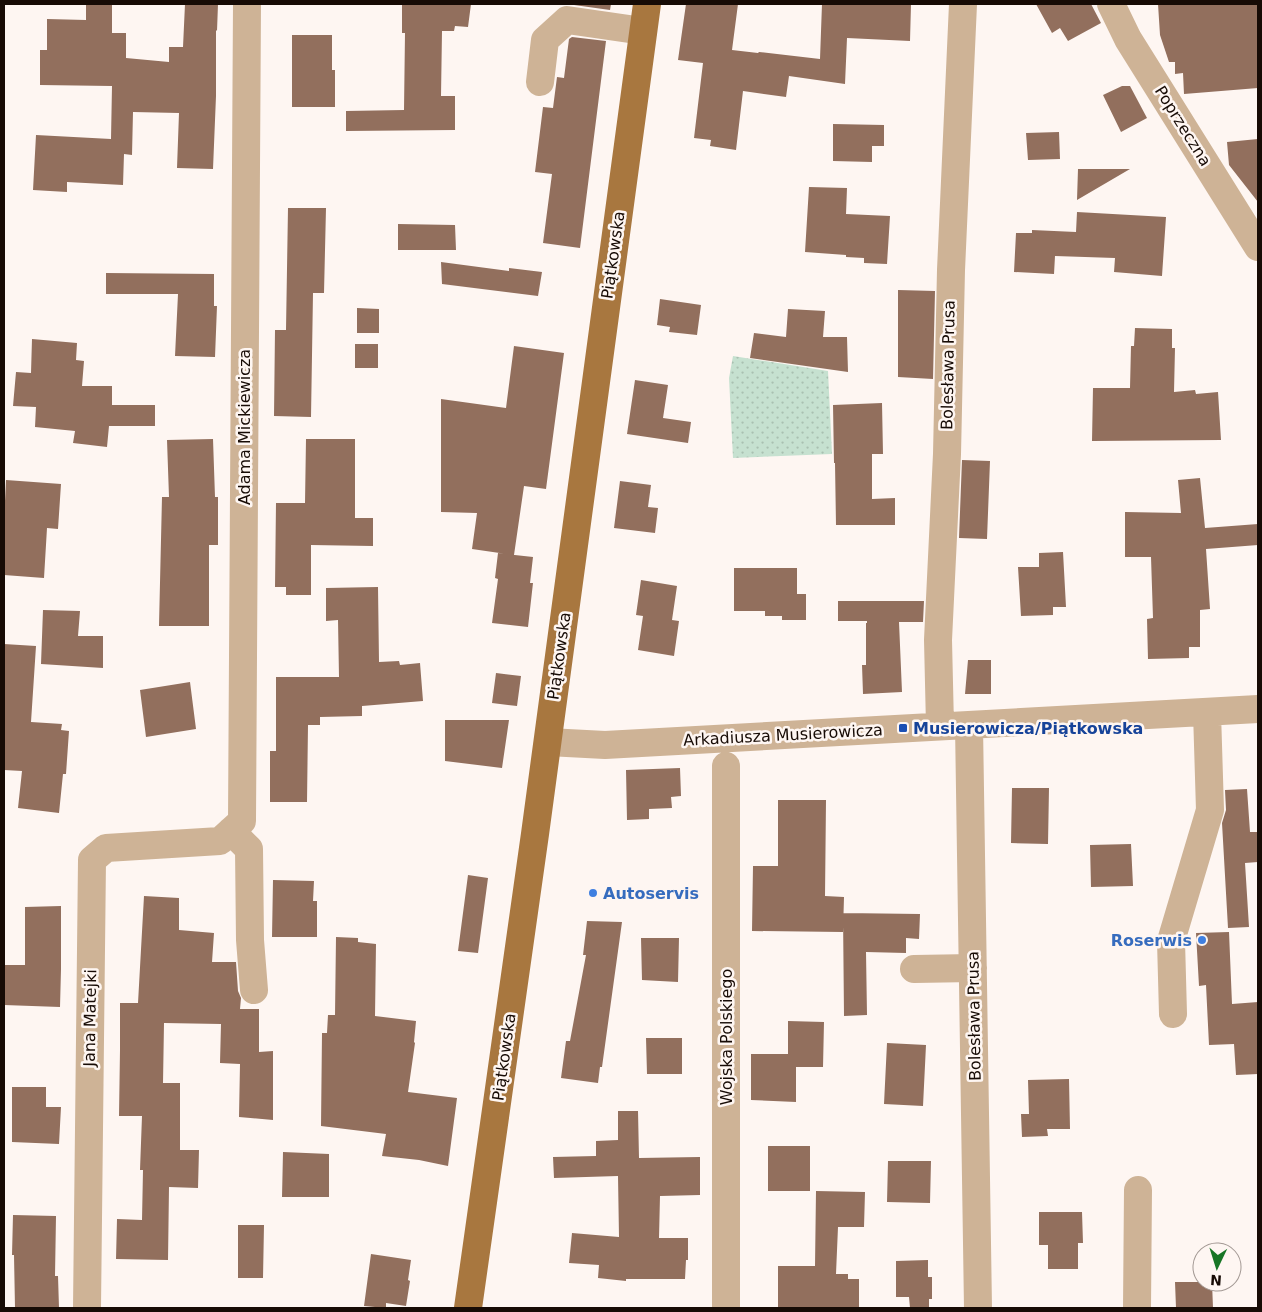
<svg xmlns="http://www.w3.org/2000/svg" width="1262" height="1312" font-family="'DejaVu Sans',sans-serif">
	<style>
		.green { fill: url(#green-dots) }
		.building { fill: #926f5d }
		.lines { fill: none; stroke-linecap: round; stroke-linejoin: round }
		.minor { stroke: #ceb396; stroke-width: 28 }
		.major { stroke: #a8773f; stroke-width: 28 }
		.transit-dot { fill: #1a4fb4; stroke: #fef6f2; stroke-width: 2 }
		.shop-dot { fill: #3f7fe0; stroke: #fef6f2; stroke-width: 2 }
		.labels { text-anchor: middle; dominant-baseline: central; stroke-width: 5; stroke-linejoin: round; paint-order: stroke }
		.street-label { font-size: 16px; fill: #170b05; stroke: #fef6f2 }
		.transit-label { font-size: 16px; font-weight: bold; fill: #164399; stroke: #fef6f2; text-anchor: start }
		.shop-label { font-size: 16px; font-weight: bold; fill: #366cbe; stroke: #fef6f2; text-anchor: start }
	</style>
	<defs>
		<pattern id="green-dots" width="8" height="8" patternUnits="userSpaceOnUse" patternTransform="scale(1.25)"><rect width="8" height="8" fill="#c6e1d0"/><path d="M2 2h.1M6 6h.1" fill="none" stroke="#a9c0b1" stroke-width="1.8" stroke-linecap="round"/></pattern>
	</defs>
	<rect width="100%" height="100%" fill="#fef6f2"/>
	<path class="green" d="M733,356L828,371L832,454L733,458L729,378Z"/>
	<path class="building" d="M86,4H112V33H126V58L169,62V47H183L185,4H218L217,31L216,30V96L213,169L177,168L179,113L133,112L132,155L124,154L123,185L67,182V192L33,190L36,135L111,139L112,86L40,85V50H47V19L86,20Z
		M402,4H471L468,27L455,26L454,31H442L441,96H455V130L346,131V111L404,110L405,33H402Z
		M574,4H611L610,10L574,5Z
		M686,4H738L732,50L758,53L759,52L820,59L822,4H911L910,41L847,38L845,84L789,76L786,97L743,91L736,150L710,146L711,140L694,138L703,63L678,60Z
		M1036,4H1091L1101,23L1068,41L1060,28L1052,33Z
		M1158,4H1258V88L1184,94L1183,73L1175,74V62H1169L1160,35Z
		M292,35H332V70H335V107H292Z
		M572,37L606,41L580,248L543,243L552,174L535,172L543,107L553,108L557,77L564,78L569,39Z
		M1122,86H1130L1147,118L1121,132L1103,95Z
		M833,124L884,125V146H872V162L833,161Z
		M1059,132L1060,159L1028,160L1026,133Z
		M1258,139V202L1229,165L1227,142Z
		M1078,169H1130L1077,200Z
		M809,187L847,188L846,214L890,216L887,264L864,263V258L846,257V255L805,252Z
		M288,208H326L324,293H313L311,417L274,416L275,330H286Z
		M1077,212L1166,217L1162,276L1114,272L1115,258L1055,256L1054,274L1014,272L1016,233H1032V230L1076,232Z
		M398,224L455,225L456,250H398Z
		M441,262L509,271V268L542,272L538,296L442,284Z
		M106,273L214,274V306H217L215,357L175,356L178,294H106Z
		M898,290L935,291L933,379L898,377Z
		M660,299L701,305L697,335L669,332L670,327L657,325Z
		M357,308L379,309V333H357Z
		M788,309L825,311L823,337H847L848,372L750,358L754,333L786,337Z
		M1135,328L1172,329V348H1175L1174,392L1195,390L1196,394L1218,392L1221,440L1092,441L1093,388H1130L1131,346H1134Z
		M32,339L77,343L76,360L84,361L82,386H112V405H155V426H109L107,447L73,443L75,431L35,427L36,407L13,406L16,372L31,373Z
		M355,344H378V368H355Z
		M514,346L564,353L546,489L524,486L514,555L472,549L477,513L441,512V399L506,408Z
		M635,380L668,385L663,418L691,422L688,443L627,434Z
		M882,403L883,454H872V499L895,498V525H836L835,463H834L833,405Z
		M213,439L215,497H218V545H209V626H159L162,497H169L167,440Z
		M306,439H355V518H373V546L311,545V595H286V587H275L276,503H305Z
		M962,460L990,461L987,539L959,538Z
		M1200,478L1205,528L1258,524V545L1206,549L1210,609L1200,610V647H1189V658L1148,659L1147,619L1153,618L1151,557H1125V512L1181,513L1178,480Z
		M6,480L61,484L58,529L47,528L44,578L4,575V522Z
		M620,481L651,485L648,507L658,508L655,533L614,528Z
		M1063,552L1066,607H1053V615L1021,616L1018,567H1039V553Z
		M498,553L533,557L530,583H533L528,627L492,623L498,579L495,578Z
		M734,568H797V594H806V620H782V616H765V611H734Z
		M641,580L677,586L672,620L679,621L674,656L638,650L643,616L636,615Z
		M378,587L379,662L399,661L400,665L420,663L423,701L362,706V716L320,717V725H308L307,802H270V751H276V677H339L338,620L326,621V588Z
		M838,601H924L923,622H899L902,692L863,694L862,665H866V623H867V621H838Z
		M43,610L80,611L78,636H103V668L41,664Z
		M4,644L36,646L31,722L62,724L61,730L69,731L66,774H63L59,813L18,808L22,771L4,770Z
		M968,660H991V694H965Z
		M496,673L521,676L517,706L492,703Z
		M190,682L196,729L146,737L140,690Z
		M445,720H509L502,768L445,761Z
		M680,768L681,796L671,797L672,808L649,809V819L627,820L626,770Z
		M1012,788H1049L1048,844L1011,843Z
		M1247,789L1250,832H1258V862L1245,863L1249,927L1228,928L1222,823L1226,810L1225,790Z
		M778,800H826L825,896L844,897L843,932L752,931L753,866H778Z
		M1131,844L1133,886L1091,887L1090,845Z
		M468,875L488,878L478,953L458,951Z
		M273,880L314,881L313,901H317V937H272Z
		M144,896L179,898V930L214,933L212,962H236L238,991L241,998L240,1009H259V1052L273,1051V1120L239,1117L240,1064L220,1063L221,1024L164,1023L163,1083H180V1150H199L198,1188L169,1187L168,1260L116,1259L117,1219L142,1220L143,1170H140L142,1116H119L120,1050V1003H138Z
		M61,906V969L60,1007L4,1005V965H25V907Z
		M843,913L920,914L919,939L906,938V953L866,952L867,1015L844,1016Z
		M587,921L622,922L602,1067H600L598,1083L561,1078L566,1041H570L586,955H583Z
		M1229,932L1232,1004L1258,1002V1074L1236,1075L1234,1044L1209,1045L1206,985L1199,986L1196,933Z
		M336,937L358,938V942L376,944L375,1016L416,1021L414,1042L415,1043L408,1092L457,1098L448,1166L419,1160L382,1156L386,1134L321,1126L322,1033H327L328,1015H335Z
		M641,938H679L678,982L642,980Z
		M788,1021L824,1022L823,1067H796V1102L751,1100V1054H788Z
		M646,1038H682V1074H647Z
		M887,1043L926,1045L923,1106L884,1104Z
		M1069,1079L1070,1129H1047L1048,1136L1022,1137L1021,1114H1029L1028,1080Z
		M12,1087H46V1107H61L59,1144L12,1142Z
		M618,1111H638L639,1158L700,1157V1195L660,1196L659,1238H688V1260H686L685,1279H626V1281L598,1278L599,1265L569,1263L572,1233L619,1237L618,1176L554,1178L553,1157L596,1156V1141L618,1140Z
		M768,1146H810V1191H768Z
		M283,1152L329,1154V1197H282Z
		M888,1161H931L930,1203L887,1202Z
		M816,1191L865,1192L864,1227H838L836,1274H848V1279H859V1308H778V1266H815Z
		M1039,1212H1082L1083,1243H1078V1269H1048V1245H1039Z
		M13,1215L56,1216L55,1276H58L59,1308H15L14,1255H12Z
		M238,1225H264L263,1278H238Z
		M371,1254L411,1260L408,1280L410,1281L406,1306L386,1303V1308L364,1306Z
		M928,1260V1277H932V1299H929V1308H910L909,1297H896V1261Z
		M1175,1282H1212L1213,1308H1176Z"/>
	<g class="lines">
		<path class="minor" d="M1111,4L1128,39L1258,247
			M540,82L545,40L567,20L643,31
			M969,725L978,1308
			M940,726L938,640L947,454L951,270L963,4
			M548,742L605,745L1258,709
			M726,766V1308
			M231,831L249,849L250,940L254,990
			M914,969L973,968
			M1173,1014L1171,941L1210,810L1207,712
			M87,1308L92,860L106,848L220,841L242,821L247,4
			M1137,1308L1138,1190"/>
		<path class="major" d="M468,1308L535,834L647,4"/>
	</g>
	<rect class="transit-dot" x="898" y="723" width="10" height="10" rx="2.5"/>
	<g class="shop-dot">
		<circle cx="593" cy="893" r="5"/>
		<circle cx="1202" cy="940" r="5"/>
	</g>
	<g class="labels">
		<g class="street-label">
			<text transform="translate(1183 126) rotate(58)">Poprzeczna</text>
			<text transform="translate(613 255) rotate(-82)">Piątkowska</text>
			<text transform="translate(948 365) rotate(-89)">Bolesława Prusa</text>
			<text transform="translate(244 427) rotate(-90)">Adama Mickiewicza</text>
			<text transform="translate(559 656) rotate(-82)">Piątkowska</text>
			<text transform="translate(783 735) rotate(-3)">Arkadiusza Musierowicza</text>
			<text transform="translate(974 1016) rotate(-91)">Bolesława Prusa</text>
			<text transform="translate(90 1018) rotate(-89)">Jana Matejki</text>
			<text transform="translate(726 1037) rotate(-90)">Wojska Polskiego</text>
			<text transform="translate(504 1057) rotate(-82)">Piątkowska</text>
		</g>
		<g class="transit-label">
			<text x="913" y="728">Musierowicza/Piątkowska</text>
		</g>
		<g class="shop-label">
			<text x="603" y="893">Autoservis</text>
			<text x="1192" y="940" text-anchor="end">Roserwis</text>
		</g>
	</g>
	<rect width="1262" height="1312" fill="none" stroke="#170b05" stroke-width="10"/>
	<g transform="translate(1217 1267) rotate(184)"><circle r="24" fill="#fef6f2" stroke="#a29893"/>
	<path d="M0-4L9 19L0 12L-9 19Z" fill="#177626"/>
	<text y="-8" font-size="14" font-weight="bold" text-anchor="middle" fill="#170b05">N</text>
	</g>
</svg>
